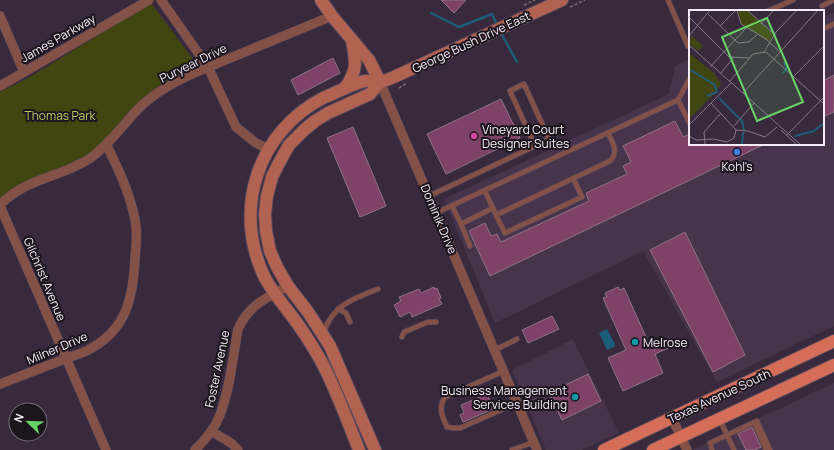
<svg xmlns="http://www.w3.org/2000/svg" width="834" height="450" font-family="Manrope,sans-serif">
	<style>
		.built { fill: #47334c }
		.green { fill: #414611 }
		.water { fill: #1c5e79 }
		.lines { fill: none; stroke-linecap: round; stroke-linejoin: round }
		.stream { stroke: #1c5e79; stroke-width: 2.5 }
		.building { fill: #7e4269; stroke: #8f7484 }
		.lane-casing { stroke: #57485b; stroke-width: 6 }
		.street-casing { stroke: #57485b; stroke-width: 10 }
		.secondary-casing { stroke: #57485b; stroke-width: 14 }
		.primary-casing { stroke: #57485b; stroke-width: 14 }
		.path { stroke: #796b7c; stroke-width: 1.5; stroke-dasharray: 3 2; stroke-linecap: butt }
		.lane { stroke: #845146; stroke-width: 4.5 }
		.street { stroke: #845146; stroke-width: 9 }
		.secondary { stroke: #b16251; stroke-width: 12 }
		.primary { stroke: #d46e59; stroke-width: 12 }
		.hotel-dot { fill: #d1479c; stroke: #1c151e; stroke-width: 1.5 }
		.shop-dot { fill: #3f7fe0; stroke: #1c151e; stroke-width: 1.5 }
		.culture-dot { fill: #0f9aa8; stroke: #1c151e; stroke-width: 1.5 }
		.labels { text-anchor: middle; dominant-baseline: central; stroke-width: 4; stroke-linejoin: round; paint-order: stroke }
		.street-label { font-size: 12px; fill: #f6ecf8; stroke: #1c151e }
		.park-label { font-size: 12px; fill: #beca65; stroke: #1c151e }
		.poi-label { font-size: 12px; fill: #f6ecf8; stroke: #1c151e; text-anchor: start }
		.inset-river { fill: none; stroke: #1c5e79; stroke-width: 2 }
		.inset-road { fill: none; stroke: #857788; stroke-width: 1 }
		.view { fill: #68d465; fill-opacity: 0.15; stroke: #68d465; stroke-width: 2 }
		.inset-edge { fill: none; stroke: #f6ecf8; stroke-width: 2 }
	</style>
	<rect width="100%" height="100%" fill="#39293d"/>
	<path class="built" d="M823,12L826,16L834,13V326L717,382L643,251L495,323L444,199L669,94L675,66L690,59V144H823Z
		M573,339L619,433L581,450H546L512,370Z
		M834,383V450H692Z"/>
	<path class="green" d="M151,3L196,63L164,82L133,111L108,139L86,156L0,200V92L28,78Z"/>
	<path class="water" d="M607,329L615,344L614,347L607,350L599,333Z"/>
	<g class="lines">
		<path class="stream" d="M431,13L459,27L492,14L497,25
			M500,31L517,62"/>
	</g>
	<path class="building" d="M441,0H466L454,13Z
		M333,58L340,73L298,95L291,80Z
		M834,75V112L823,117V81Z
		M501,99L520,138L446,174L427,134Z
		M675,121L683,137L690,134V144H765L490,276L469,231L485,223L491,236L497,234L501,242L589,201L586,193L627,174L623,166L631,162L623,146Z
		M353,127L386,206L360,217L327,138Z
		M685,232L745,355L713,372L650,250Z
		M434,287L435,289L437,288L441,298L439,299L442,304L412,317L410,312L400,317L394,305L401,301L399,297L419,289L421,293Z
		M618,287L620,290L624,288L650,346L669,338L673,346L655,354L663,373L623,391L608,358L626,350L603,298L607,297L605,293Z
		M552,316L559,329L528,343L522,330Z
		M588,374L601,401L562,420L549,393Z
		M487,394L493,409L463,422L460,415L464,413L461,405Z
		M752,427L761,447L755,450H746L738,434Z"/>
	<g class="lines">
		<g class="lane-casing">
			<path id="lane" d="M668,0L688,46L690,45
				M822,6L834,0
				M768,11L793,0
				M823,29L834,24
				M678,100L690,124
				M485,191L496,215L610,161C619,152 613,143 608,133
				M429,196L535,146L549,139L524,84L510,91L535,146
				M452,206L461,224L493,208
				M436,213L678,100L690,78
				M496,215L505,233L582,197L573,178
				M461,224L470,246
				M338,309L346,313L350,322
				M324,332C332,306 354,298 378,289
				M402,337L404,332L428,322H436
				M495,350L517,339
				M504,371L445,397C438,408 442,416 447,427L453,428H460L517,403
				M720,420L734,450
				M754,422L766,450
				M512,450L534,442
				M712,450L710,443L757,421L770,450"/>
		</g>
		<g class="street-casing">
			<path id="street" d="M161,0L208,67L236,127L256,143L268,149
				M0,16L24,72
				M380,82L537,450
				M0,86L149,0
				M0,205C26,178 59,178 89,159C108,146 122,126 138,109C154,93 174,82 194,73L332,16
				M0,206L106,450
				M0,384C21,376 41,368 62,360C71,356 82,354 90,349C127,329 133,297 135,259C136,246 138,233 135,220C130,193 118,168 106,144
				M672,418L687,450
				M211,431L231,443L238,450
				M195,450C205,440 215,428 220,415C230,389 233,356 238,329C249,305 266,298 288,286"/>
		</g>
		<g class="secondary-casing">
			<path id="secondary" d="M321,0L332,16L369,60L380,82
				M344,89C358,71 356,62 352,41
				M359,450C347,420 336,389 321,361C312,345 302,329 291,315C282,303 272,291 265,278C232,211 257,131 325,97C333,94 357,82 365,81C369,80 375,82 380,82C384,81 390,79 394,77L562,0
				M375,450L330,346L308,312L288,286L277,267L270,251L266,231L265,214L267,196L272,177L279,163L289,145L304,130L315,121L328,113L370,94L380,82"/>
		</g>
		<g class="primary-casing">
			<path id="primary" d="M604,450L834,341
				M653,450L834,365"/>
		</g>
		<path class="path" d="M524,5L535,0
			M570,7L585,0
			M399,88L407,83"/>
		<use href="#lane" class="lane"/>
		<use href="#street" class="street"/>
		<use href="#secondary" class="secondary"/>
		<use href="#primary" class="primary"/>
	</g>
	<circle class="hotel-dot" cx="474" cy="136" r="4"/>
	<circle class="shop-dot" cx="737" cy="152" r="4"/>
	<g class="culture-dot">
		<circle cx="635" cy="342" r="4"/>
		<circle cx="575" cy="397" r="4"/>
	</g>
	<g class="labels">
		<g class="street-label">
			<text transform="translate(58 38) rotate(-30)">James Parkway</text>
			<text transform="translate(471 42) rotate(-25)">George Bush Drive East</text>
			<text transform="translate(193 63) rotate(-26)">Puryear Drive</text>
			<text transform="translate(439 219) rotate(67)">Dominik Drive</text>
			<text transform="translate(45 279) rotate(67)">Gilchrist Avenue</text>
			<text transform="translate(57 348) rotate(-23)">Milner Drive</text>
			<text transform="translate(217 369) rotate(-78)">Foster Avenue</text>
			<text transform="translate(719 396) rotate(-25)">Texas Avenue South</text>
		</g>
		<g class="park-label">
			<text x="60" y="115">Thomas Park</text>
		</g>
		<g class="poi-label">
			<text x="482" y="129">Vineyard Court<tspan x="482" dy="14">Designer Suites</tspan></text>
			<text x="737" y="166" text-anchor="middle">Kohl's</text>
			<text x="643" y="342">Melrose</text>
			<text x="567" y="390" text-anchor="end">Business Management<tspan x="567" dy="14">Services Building</tspan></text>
		</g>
	</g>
	<g transform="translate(689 10)">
		<rect width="135" height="135" fill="#39293d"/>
		<path d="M48,0H58L84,24L80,31L52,14ZM3,26L14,36L9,41L0,33ZM0,43L25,63L32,74L26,83L0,109Z" fill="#414611"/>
		<path class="inset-river" d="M0,59L26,75L28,82L18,86M94,63L98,58L95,52M30,88L53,111L55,120M106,126L125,121L135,113M53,135L54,122"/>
		<path class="inset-road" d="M48,0L52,14L77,29L91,42M58,0L85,24M19,4L49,33L60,32L68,25M0,7L40,47L61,48M72,14L85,0M31,16L47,0M0,26L21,0M0,35L112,135M75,42L87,22L108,0M21,57L58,17M32,63L44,48M104,67L135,36M41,71L64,44L77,42L135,94M54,83L129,0M22,93L47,120M0,115L42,73M45,116L65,93M47,120L59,121L76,127L88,117M92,120L108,135M98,125L135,87M0,126L7,130L24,129L38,132L45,128L47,120M16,135L15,122L32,103"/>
		<path class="view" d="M78,8L114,92L68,111L33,27Z"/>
		<rect width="135" height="135" class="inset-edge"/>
	</g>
	<g transform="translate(28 422) rotate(293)"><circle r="19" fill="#1c151e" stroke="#736b75"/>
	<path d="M0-3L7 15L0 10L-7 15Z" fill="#68d465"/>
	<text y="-6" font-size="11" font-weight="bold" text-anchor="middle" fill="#f6ecf8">N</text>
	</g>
</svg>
